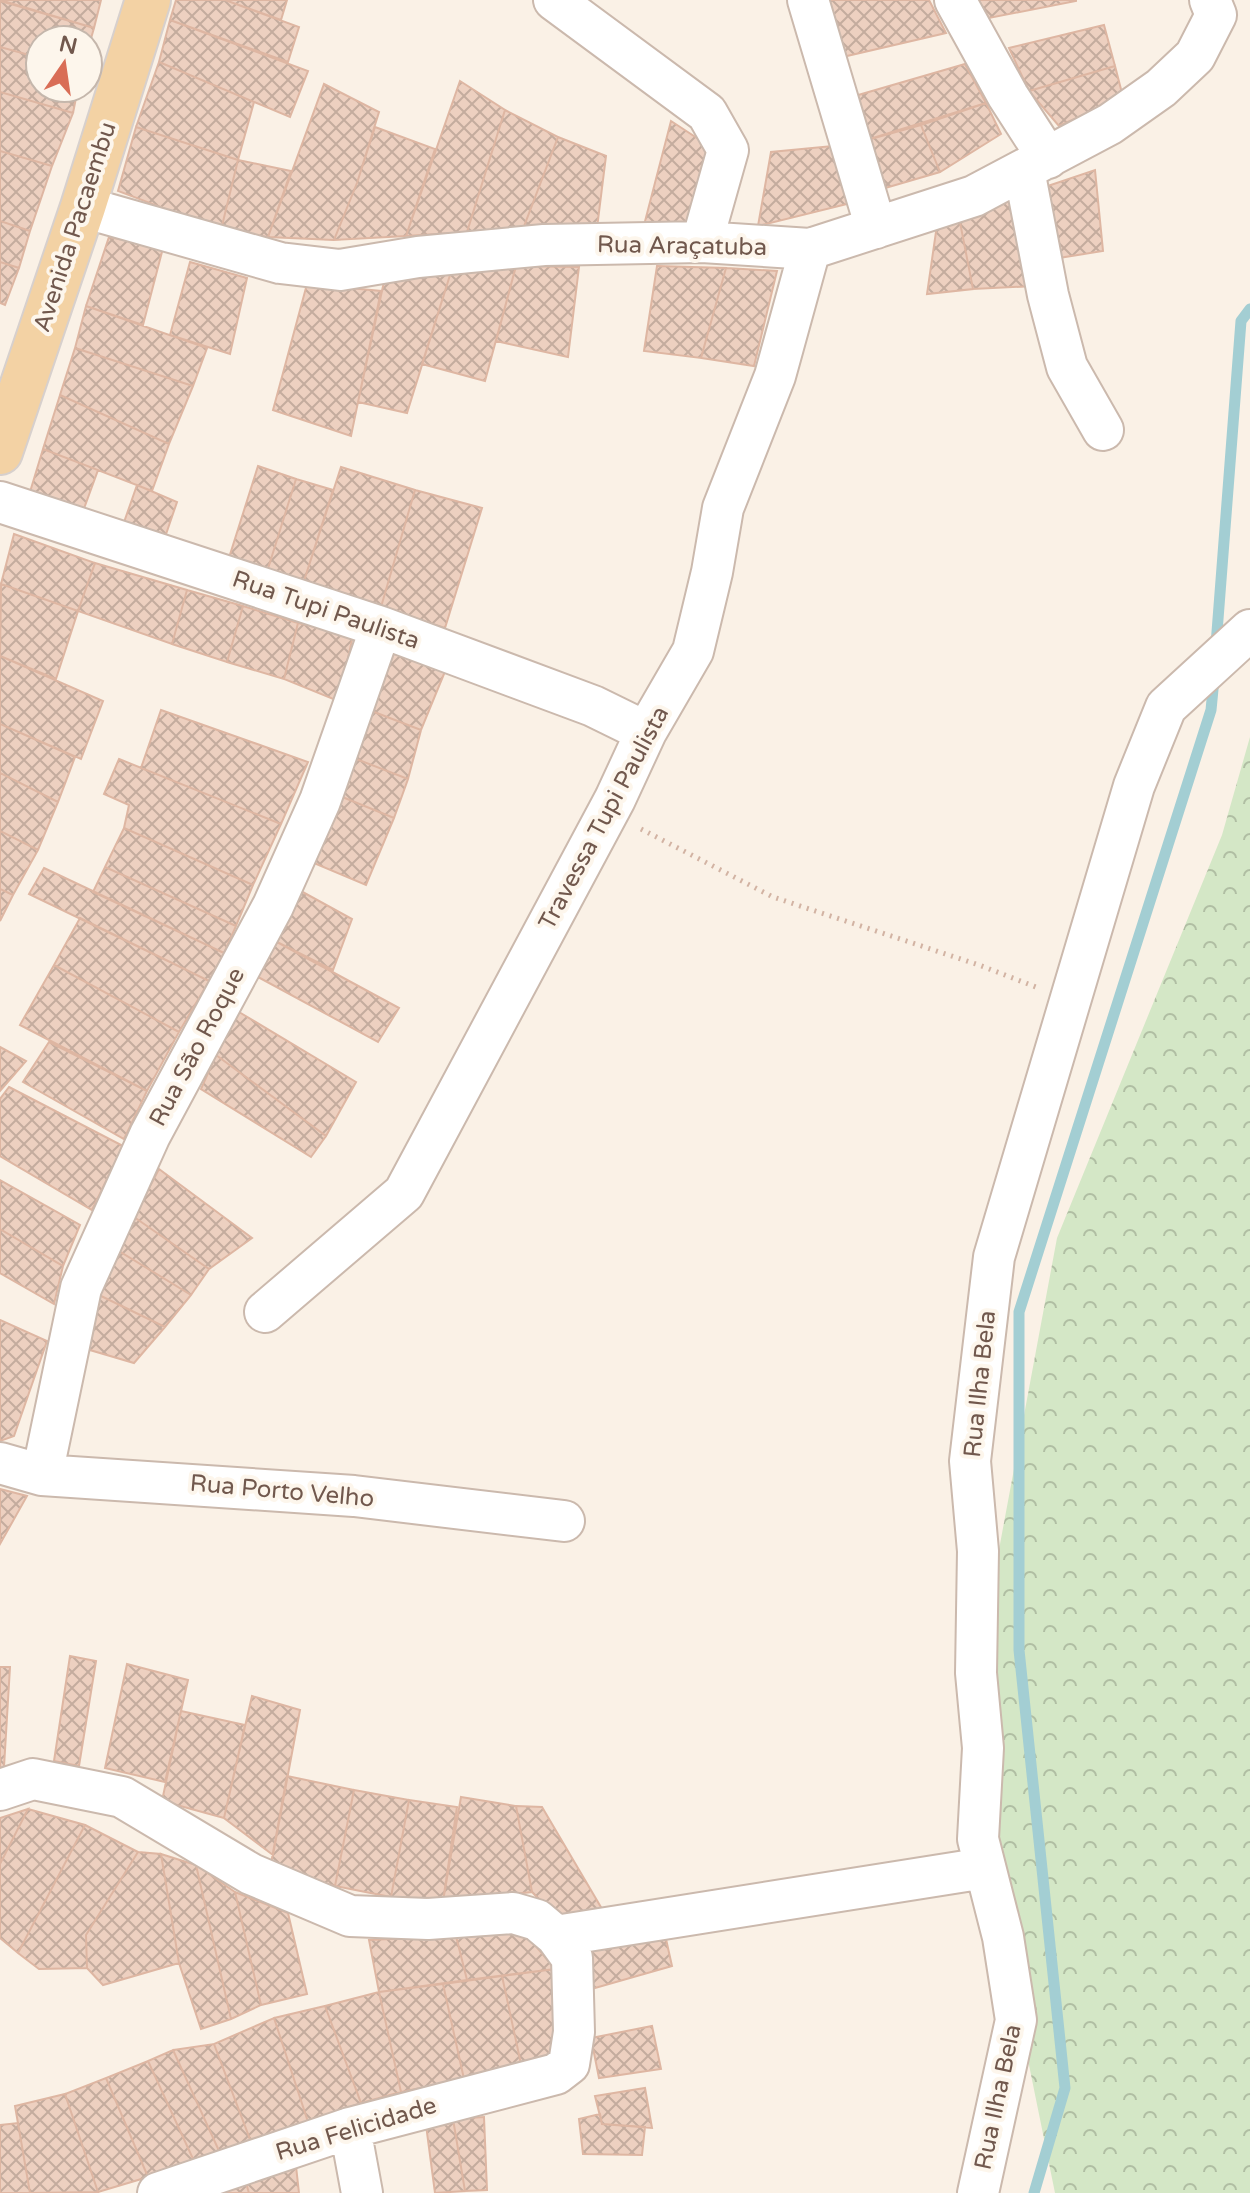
<svg xmlns="http://www.w3.org/2000/svg" width="1250" height="2193" font-family="'Varela Round',sans-serif">
	<style>
		.forest { fill: url(#forest-crowns) }
		.lines { fill: none; stroke-linecap: round; stroke-linejoin: round }
		.stream { stroke: #a3ced3; stroke-width: 11 }
		.building { fill: url(#building-cross-hatch); stroke: #deb6a2; stroke-width: 2 }
		.minor-casing { stroke: #cbb9ad; stroke-width: 44 }
		.major-casing { stroke: #d7d0cd; stroke-width: 48 }
		.path { stroke: #d2b3a3; stroke-width: 5; stroke-dasharray: 2 6; stroke-linecap: butt }
		.minor { stroke: #fff; stroke-width: 40 }
		.major { stroke: #f3d2a4; stroke-width: 44 }
		.labels { text-anchor: middle; dominant-baseline: central; stroke-width: 8; stroke-linejoin: round; paint-order: stroke }
		.street-label { font-size: 24px; fill: #71584d; stroke: #fdf6ec }
	</style>
	<defs>
		<pattern id="forest-crowns" width="20" height="18" patternUnits="userSpaceOnUse" patternTransform="scale(2)"><rect width="20" height="18" fill="#d4e7c6"/><path d="M2 6a3 3 0 1 1 6 0M12 15a3 3 0 1 1 6 0" fill="none" stroke="#b0bea3"/></pattern>
		<pattern id="building-cross-hatch" width="8" height="8" patternUnits="userSpaceOnUse" patternTransform="scale(2)"><rect width="8" height="8" fill="#edd0c0"/><path d="M0 0l8 8M0 8l8-8" fill="none" stroke="#c4ac9e"/></pattern>
	</defs>
	<rect width="100%" height="100%" fill="#faf1e6"/>
	<path class="forest" d="M1250,737V2193H1055L1003,1937L976,1673L1057,1238L1222,835Z"/>
	<g class="lines">
		<path class="stream" d="M1216,645L1241,321L1250,309
			M1034,2193L1065,2088L1019,1650V1312L1211,710L1214,679"/>
	</g>
	<path class="building" d="M0,0H101L94,28Z
		M176,0H225L299,27L288,62L170,20Z
		M225,0H287L281,20Z
		M816,0H929L946,33L834,59Z
		M975,0H1076V1L989,18Z
		M0,1L94,28L88,49V40H40V58L0,47Z
		M170,20L308,71L290,117L159,62Z
		M1104,25L1115,66L1029,91L1009,48Z
		M0,47L40,58V88H78L73,113L0,92Z
		M159,62L254,102L238,160L136,127Z
		M965,64L986,103L860,142L848,98Z
		M1115,66L1123,97L1059,126L1029,91Z
		M460,81L505,110L467,232L406,236Z
		M324,84L379,112L357,183L334,240L268,237Z
		M0,92L73,113L52,166L0,151Z
		M986,103L1001,134L940,172L921,125Z
		M505,110L558,137L523,229L467,232Z
		M671,121L709,146L687,232L643,229Z
		M921,125L940,172L875,191L860,142Z
		M136,127L238,160L221,230L118,191Z
		M375,127L435,149L406,236L334,240L357,183Z
		M558,137L606,156L597,228L523,229Z
		M843,145L859,201L758,226L771,152Z
		M0,151L52,166L30,231L0,221Z
		M238,160L291,171L268,237L221,230Z
		M1095,170L1103,251L1046,260L1033,191Z
		M1020,188L1034,286L973,289L958,212Z
		M958,212L973,289L927,294L938,218Z
		M0,221L30,231L19,268L0,262Z
		M109,237L163,248L143,325L86,306Z
		M0,262L19,268L5,305L0,303Z
		M190,262L247,278L230,354L170,335Z
		M516,266L485,381L422,364L451,272Z
		M516,266L579,267L568,357L496,341Z
		M657,266L726,268L701,358L644,351Z
		M726,268L777,271L754,366L701,358Z
		M451,272L407,413L358,402L385,277Z
		M307,284L381,291L351,436L273,410Z
		M86,306L207,348L193,386L75,348Z
		M75,348L193,386L169,444L60,395Z
		M60,395L169,444L152,491L43,449Z
		M43,449L98,470L82,514L30,492Z
		M258,466L296,479L266,575L228,561Z
		M341,467L415,490L381,607L303,584Z
		M296,479L333,490L303,584L266,575Z
		M137,485L177,502L163,543L122,528Z
		M415,490L482,508L445,628L381,607Z
		M14,534L95,563L78,611L1,584Z
		M95,563L187,590L172,644L78,611Z
		M1,584L78,611L56,679L0,656Z
		M187,590L243,606L227,662L172,644Z
		M243,606L298,623L284,679L227,662Z
		M298,623L353,636L338,701L284,679Z
		M388,650L446,669L421,730L369,710Z
		M0,656L103,701L81,759L0,724Z
		M161,710L308,762L281,824L141,768Z
		M369,710L421,730L408,779L351,757Z
		M0,724L75,757L58,802L0,773Z
		M351,757L408,779L394,818L335,794Z
		M119,759L281,824L253,885L124,828L129,805L104,794Z
		M0,773L58,802L38,850L0,831Z
		M335,794L394,818L366,885L309,861Z
		M124,828L253,885L236,926L105,867Z
		M0,831L38,850L13,895L0,889Z
		M105,867L236,926L224,953L93,892Z
		M44,868L224,953L209,981L29,894Z
		M0,889L13,895L0,921Z
		M299,890L352,919L333,970L277,942Z
		M80,918L209,981L179,1032L54,965Z
		M277,942L399,1008L378,1042L258,977Z
		M54,965L179,1032L147,1091L20,1025Z
		M239,1012L356,1082L326,1136L216,1055Z
		M49,1042L147,1091L124,1139L23,1082Z
		M0,1047L26,1061L0,1091Z
		M216,1055L326,1136L311,1157L201,1089Z
		M9,1087L123,1146L92,1210L0,1156V1099Z
		M159,1169L252,1238L209,1269L134,1217Z
		M0,1180L80,1225L63,1266L0,1229Z
		M134,1217L209,1269L191,1295L119,1251Z
		M0,1229L63,1266L54,1304L0,1273Z
		M119,1251L191,1295L165,1327L99,1295Z
		M99,1295L165,1327L134,1363L83,1348Z
		M0,1320L47,1341L14,1436L0,1441Z
		M0,1489L27,1496L0,1544Z
		M70,1656L96,1661L79,1766L54,1761Z
		M127,1664L188,1680L165,1782L105,1768Z
		M0,1667H10L4,1767L0,1768Z
		M252,1696L300,1710L273,1855L224,1818Z
		M181,1711L245,1725L224,1818L162,1801Z
		M287,1776L354,1790L335,1886L270,1869Z
		M354,1790L409,1800L391,1897L335,1886Z
		M461,1797L516,1806L532,1892L443,1901Z
		M409,1800L457,1807L443,1901L391,1897Z
		M516,1806L542,1807L602,1909L567,1929L532,1892Z
		M28,1809L0,1864V1818Z
		M28,1809L85,1825L18,1953L0,1938V1864Z
		M85,1825L138,1852L86,1935L87,1968L39,1969L18,1953Z
		M138,1852L161,1854L179,1963L103,1985L87,1968L86,1935Z
		M161,1854L196,1865L231,2019L201,2029L179,1963Z
		M196,1865L235,1892L261,2005L231,2019Z
		M235,1892L288,1913L307,1994L261,2005Z
		M664,1930L672,1966L588,1990L579,1955Z
		M524,1932L555,1969L467,1980L456,1936Z
		M456,1936L467,1980L379,1992L369,1940Z
		M555,1969L563,2027L545,2060L521,2064L502,1976Z
		M502,1976L521,2064L464,2079L443,1984Z
		M443,1984L464,2079L401,2092L379,1992Z
		M379,1992L401,2092L361,2103L325,2006Z
		M325,2006L361,2103L308,2122L274,2018Z
		M274,2018L308,2122L251,2142L214,2044Z
		M652,2026L661,2069L599,2078L591,2038Z
		M214,2044L251,2142L220,2153L173,2050Z
		M173,2050L220,2153L194,2161L148,2061Z
		M148,2061L194,2161L148,2177L106,2078Z
		M106,2078L148,2177L98,2192L65,2094Z
		M645,2088L652,2128L602,2124L595,2096Z
		M65,2094L98,2192L30,2193L15,2106Z
		M600,2114L602,2124L645,2127L642,2155L583,2154L579,2119Z
		M484,2117L487,2190L465,2191L453,2119Z
		M453,2119L465,2191L435,2193L426,2125Z
		M18,2123L30,2193H0V2125Z
		M296,2166L299,2193H249L245,2180Z
		M245,2180L249,2193H217Z"/>
	<g class="lines">
		<g class="minor-casing">
			<path id="minor" d="M554,0L707,113L728,150L702,242
				M808,0L876,228
				M955,0L1008,96L1048,158
				M1024,170L1048,295L1067,367L1103,430
				M83,207L280,263L340,270L418,257L544,245L702,242L810,249L974,196L1110,124L1161,88L1195,56L1216,15L1210,0
				M0,502L381,627L593,706L646,732
				M265,1312L404,1193L615,799L646,732L693,651L712,572L723,508L775,376L810,249
				M0,1463L42,1475L354,1496L564,1521
				M42,1475L81,1288L150,1135L273,906L320,801L381,627
				M0,1790L33,1779L122,1797L251,1874L350,1916L428,1919L513,1913L537,1920L556,1936L572,1958L574,2032L569,2064L556,2074L350,2128L158,2193
				M556,1936L985,1868
				M350,2128L362,2193
				M978,2193L1016,2020L1003,1937L978,1839L983,1748L976,1673L978,1551L970,1461L994,1257L1134,786L1166,707L1250,630"/>
		</g>
		<g class="major-casing">
			<path id="major" d="M0,452L83,207L148,0"/>
		</g>
		<path class="path" d="M641,829L773,897L979,965L1036,987"/>
		<use href="#minor" class="minor"/>
		<use href="#major" class="major"/>
	</g>
	<g class="labels">
		<g class="street-label">
			<text transform="translate(75 227) rotate(-72)">Avenida Pacaembu</text>
			<text transform="translate(682 246) rotate(1)">Rua Araçatuba</text>
			<text transform="translate(326 610) rotate(19)">Rua Tupi Paulista</text>
			<text transform="translate(604 818) rotate(-62)">Travessa Tupi Paulista</text>
			<text transform="translate(197 1047) rotate(-62)">Rua São Roque</text>
			<text transform="translate(980 1384) rotate(-84)">Rua Ilha Bela</text>
			<text transform="translate(282 1491) rotate(5)">Rua Porto Velho</text>
			<text transform="translate(998 2097) rotate(-78)">Rua Ilha Bela</text>
			<text transform="translate(356 2129) rotate(-17)">Rua Felicidade</text>
		</g>
	</g>
	<g transform="translate(64 64) rotate(13)"><circle r="38" fill="#fdf6ec" stroke="#c5b7ac" stroke-width="2"/>
	<path d="M0-6L14 30L0 20L-14 30Z" fill="#d96d56"/>
	<text y="-12" font-size="22" font-weight="bold" text-anchor="middle" fill="#71584d">N</text>
	</g>
</svg>
